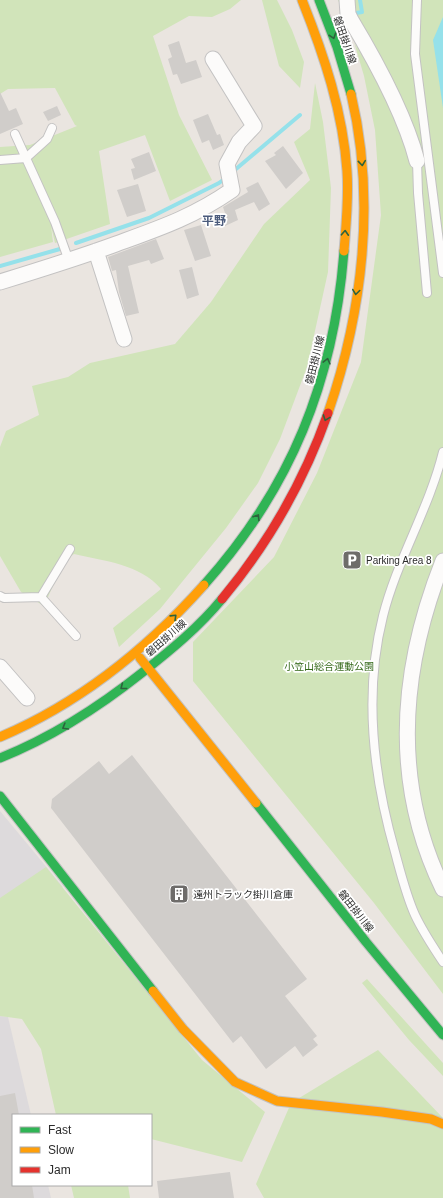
<svg xmlns="http://www.w3.org/2000/svg" width="443" height="1198" font-family="Helvetica,'Noto Sans JP',sans-serif">
	<style>
		.industrial { fill: #dddadc }
		.green { fill: #d1e4ba }
		.water { fill: #95e1ea }
		.lines { fill: none; stroke-linecap: round; stroke-linejoin: round }
		.stream { stroke: #95e1ea; stroke-width: 4 }
		.building { fill: #d0cdca }
		.lane-casing { stroke: #c3c2c2; stroke-width: 10 }
		.street-casing { stroke: #c3c2c2; stroke-width: 17 }
		.fast-casing { stroke: #c3c2c2; stroke-width: 11 }
		.slow-casing { stroke: #c3c2c2; stroke-width: 11 }
		.jam-casing { stroke: #c3c2c2; stroke-width: 11 }
		.lane { stroke: #fcfbfa; stroke-width: 8 }
		.street { stroke: #fcfbfa; stroke-width: 15 }
		.fast { stroke: #30b455; stroke-width: 9 }
		.slow { stroke: #ff9f0a; stroke-width: 9 }
		.jam { stroke: #e5322d; stroke-width: 9 }
		.oneway { stroke: #2d623c }
		.labels { text-anchor: middle; dominant-baseline: central; stroke-width: 3.5; stroke-linejoin: round; paint-order: stroke }
		.street-label { font-size: 10px; fill: #2b2b2b; stroke: #fff }
		.poi-label { font-size: 10px; fill: #2b2b2b; stroke: #fff; text-anchor: start }
		.park-label { font-size: 10px; fill: #35691a; stroke: #fff }
		.quarter-label { font-size: 12px; font-weight: bold; fill: #4b5b7c; stroke: #fff }
	</style>
	<rect width="100%" height="100%" fill="#eae5e0"/>
	<path class="industrial" d="M0,811L63,887L0,923Z
		M0,1016L8,1017L31,1115H13V1185H48L51,1198H0Z"/>
	<path class="green" d="M0,0H241L230,9L212,17L189,16L153,36L179,115L212,180L170,201L145,135L99,151L110,224L55,243L51,226L53,242L0,257V147L30,145L77,126L75,125L55,88L8,89L0,94Z
		M262,0H277L292,30L304,62L300,88L279,66Z
		M338,0H443V994L374,903L193,681V642L274,557L317,473L361,362L381,215L375,130L364,76L354,42L357,48L355,36Z
		M315,83L323,122L331,188L328,272L307,367L280,439L258,483L226,528L160,609L119,647L113,628L161,589C140,564 104,561 74,554L64,561L44,606L21,592L0,556V447L6,431L39,415L32,386L68,377L90,363L175,344L211,302L264,224L310,180L294,142L310,129Z
		M46,867L202,1060L265,1112L242,1162L151,1139V1115H56L41,1049L22,1019L0,1016V898Z
		M367,979L443,1063V1076L409,1040L362,983Z
		M378,1050L443,1118V1198H264L256,1184L291,1103Z
		M71,1185H128L130,1198H74Z"/>
	<path class="water" d="M443,17V108L433,40Z"/>
	<g class="lines">
		<path class="stream" d="M356,13L362,12L360,0
			M236,169L300,115
			M76,243L149,218L219,183L227,177
			M0,266L60,249"/>
	</g>
	<path class="building" d="M179,41L186,63L196,60L202,77L181,84L177,74L173,75L168,59L172,57L168,45Z
		M0,92L9,111L16,108L23,124L0,134Z
		M57,106L61,115L48,121L43,112Z
		M208,114L217,135L220,134L224,145L213,150L209,140L202,143L193,120Z
		M283,146L303,173L286,189L265,161L276,155L274,153Z
		M149,152L156,171L134,180L131,169L135,168L131,159Z
		M258,182L270,204L259,211L254,202L235,210L238,220L225,226L219,216L225,213L223,207L248,192L246,188Z
		M138,184L146,211L127,217L117,190Z
		M201,225L211,256L195,261L184,230Z
		M156,239L164,259L151,264L149,260L128,266L139,313L126,316L119,292L116,270L112,271L108,257Z
		M192,267L199,295L187,299L179,270Z
		M132,755L307,979L285,996L317,1036L313,1039L318,1045L303,1057L295,1046L266,1069L241,1036L233,1043L51,808L52,799L99,761L109,774Z
		M15,1093L19,1115H13V1185H32L34,1198H0V1096Z
		M230,1172L234,1198H159L157,1181Z"/>
	<g class="lines">
		<g class="lane-casing">
			<path id="lane" d="M417,0L415,54L443,273
				M15,134L55,222L69,261
				M0,160L26,158L47,139L52,128
				M417,161L418,193L427,293
				M443,452C429,509 397,560 383,616C363,695 373,775 395,852C401,874 406,895 415,915C423,932 433,947 443,962
				M0,596L4,598L41,597L76,636
				M41,597L70,549"/>
		</g>
		<g class="street-casing">
			<path id="street" d="M347,0L348,14L351,20C375,60 405,115 417,161
				M96,251L124,339
				M0,282C39,270 78,258 116,244C160,228 193,217 232,190L227,164L239,142L254,126L213,59
				M443,561C400,670 391,782 443,889
				M0,667L27,698"/>
		</g>
		<g class="fast-casing">
			<path id="fast" d="M319,0L337,47L351,94
				M204,585C291,488 334,381 344,251
				M0,758C53,737 99,707 143,672C171,650 199,627 222,599
				M0,796L153,991
				M256,803L366,942L443,1035"/>
		</g>
		<g class="slow-casing">
			<path id="slow" d="M302,0C324,55 343,112 347,171C349,198 346,225 344,251
				M328,413C363,311 376,199 351,94
				M140,658L256,803
				M0,737C80,703 146,650 204,585
				M153,991L183,1029L235,1082L277,1101L382,1112L431,1119L443,1124"/>
		</g>
		<g class="jam-casing">
			<path id="jam" d="M222,599C268,544 304,481 328,413"/>
		</g>
		<use href="#lane" class="lane"/>
		<use href="#street" class="street"/>
		<use href="#fast" class="fast"/>
		<use href="#slow" class="slow"/>
		<use href="#jam" class="jam"/>
	</g>
	<defs><path id="oneway-chevron" d="M-2-3.5L2.5 0L-2 3.5" fill="none" stroke-width="1.6" stroke-linecap="round" stroke-linejoin="round"/></defs>
	<g class="oneway">
		<use href="#oneway-chevron" transform="translate(333 36) rotate(71)"/>
		<use href="#oneway-chevron" transform="translate(362 163) rotate(84)"/>
		<use href="#oneway-chevron" transform="translate(345 233) rotate(-87)"/>
		<use href="#oneway-chevron" transform="translate(356 292) rotate(98)"/>
		<use href="#oneway-chevron" transform="translate(327 361) rotate(-76)"/>
		<use href="#oneway-chevron" transform="translate(326 418) rotate(110)"/>
		<use href="#oneway-chevron" transform="translate(257 517) rotate(-58)"/>
		<use href="#oneway-chevron" transform="translate(174 617) rotate(-44)"/>
		<use href="#oneway-chevron" transform="translate(123 687) rotate(142)"/>
		<use href="#oneway-chevron" transform="translate(65 727) rotate(149)"/>
	</g>
	<defs>
		<g id="parking-square" transform="scale(1)"><rect x="-9" y="-9" width="18" height="18" rx="4" fill="#6e6c6a" stroke="#fff"/><path d="M-3.5-5.5H1a3.5 3.5 0 0 1 0 7H-1V5.5H-3.5ZM-1-3.4V-.6H.8a1.4 1.4 0 0 0 0-2.8Z" fill="#fff"/></g>
		<g id="building-square" transform="scale(1)"><rect x="-9" y="-9" width="18" height="18" rx="4" fill="#6e6c6a" stroke="#fff"/><path d="M-4-6H4V6H1V3H-1V6H-4ZM-2.5-4.3h1.7v1.8h-1.7ZM.8-4.3h1.7v1.8H.8ZM-2.5-1h1.7V.8h-1.7ZM.8-1h1.7V.8H.8Z" fill="#fff"/></g>
	</defs>
	<g fill-rule="evenodd">
		<use href="#parking-square" x="352" y="560"/>
		<use href="#building-square" x="179" y="894"/>
	</g>
	<g class="labels">
		<g class="street-label">
			<text transform="translate(345 40) rotate(71)">磐田掛川線</text>
			<text transform="translate(315 360) rotate(-76)">磐田掛川線</text>
			<text transform="translate(166 638) rotate(-41)">磐田掛川線</text>
			<text transform="translate(356 911) rotate(52)">磐田掛川線</text>
		</g>
		<g class="poi-label">
			<text x="366" y="560">Parking Area 8</text>
			<text x="193" y="894">遠州トラック掛川倉庫</text>
		</g>
		<g class="park-label">
			<text x="329" y="666">小笠山総合運動公園</text>
		</g>
		<g class="quarter-label">
			<text x="214" y="221">平野</text>
		</g>
	</g>
	<rect x="12" y="1114" width="140" height="72" fill="#ffffff" stroke="#aaaaaa"/>
	<rect x="20" y="1127" width="20" height="6" fill="#30b455" stroke="#aaaaaa"/>
	<text x="48" y="1134" font-size="12" fill="#2b2b2b">Fast</text>
	<rect x="20" y="1147" width="20" height="6" fill="#ff9f0a" stroke="#aaaaaa"/>
	<text x="48" y="1154" font-size="12" fill="#2b2b2b">Slow</text>
	<rect x="20" y="1167" width="20" height="6" fill="#e5322d" stroke="#aaaaaa"/>
	<text x="48" y="1174" font-size="12" fill="#2b2b2b">Jam</text>
</svg>
